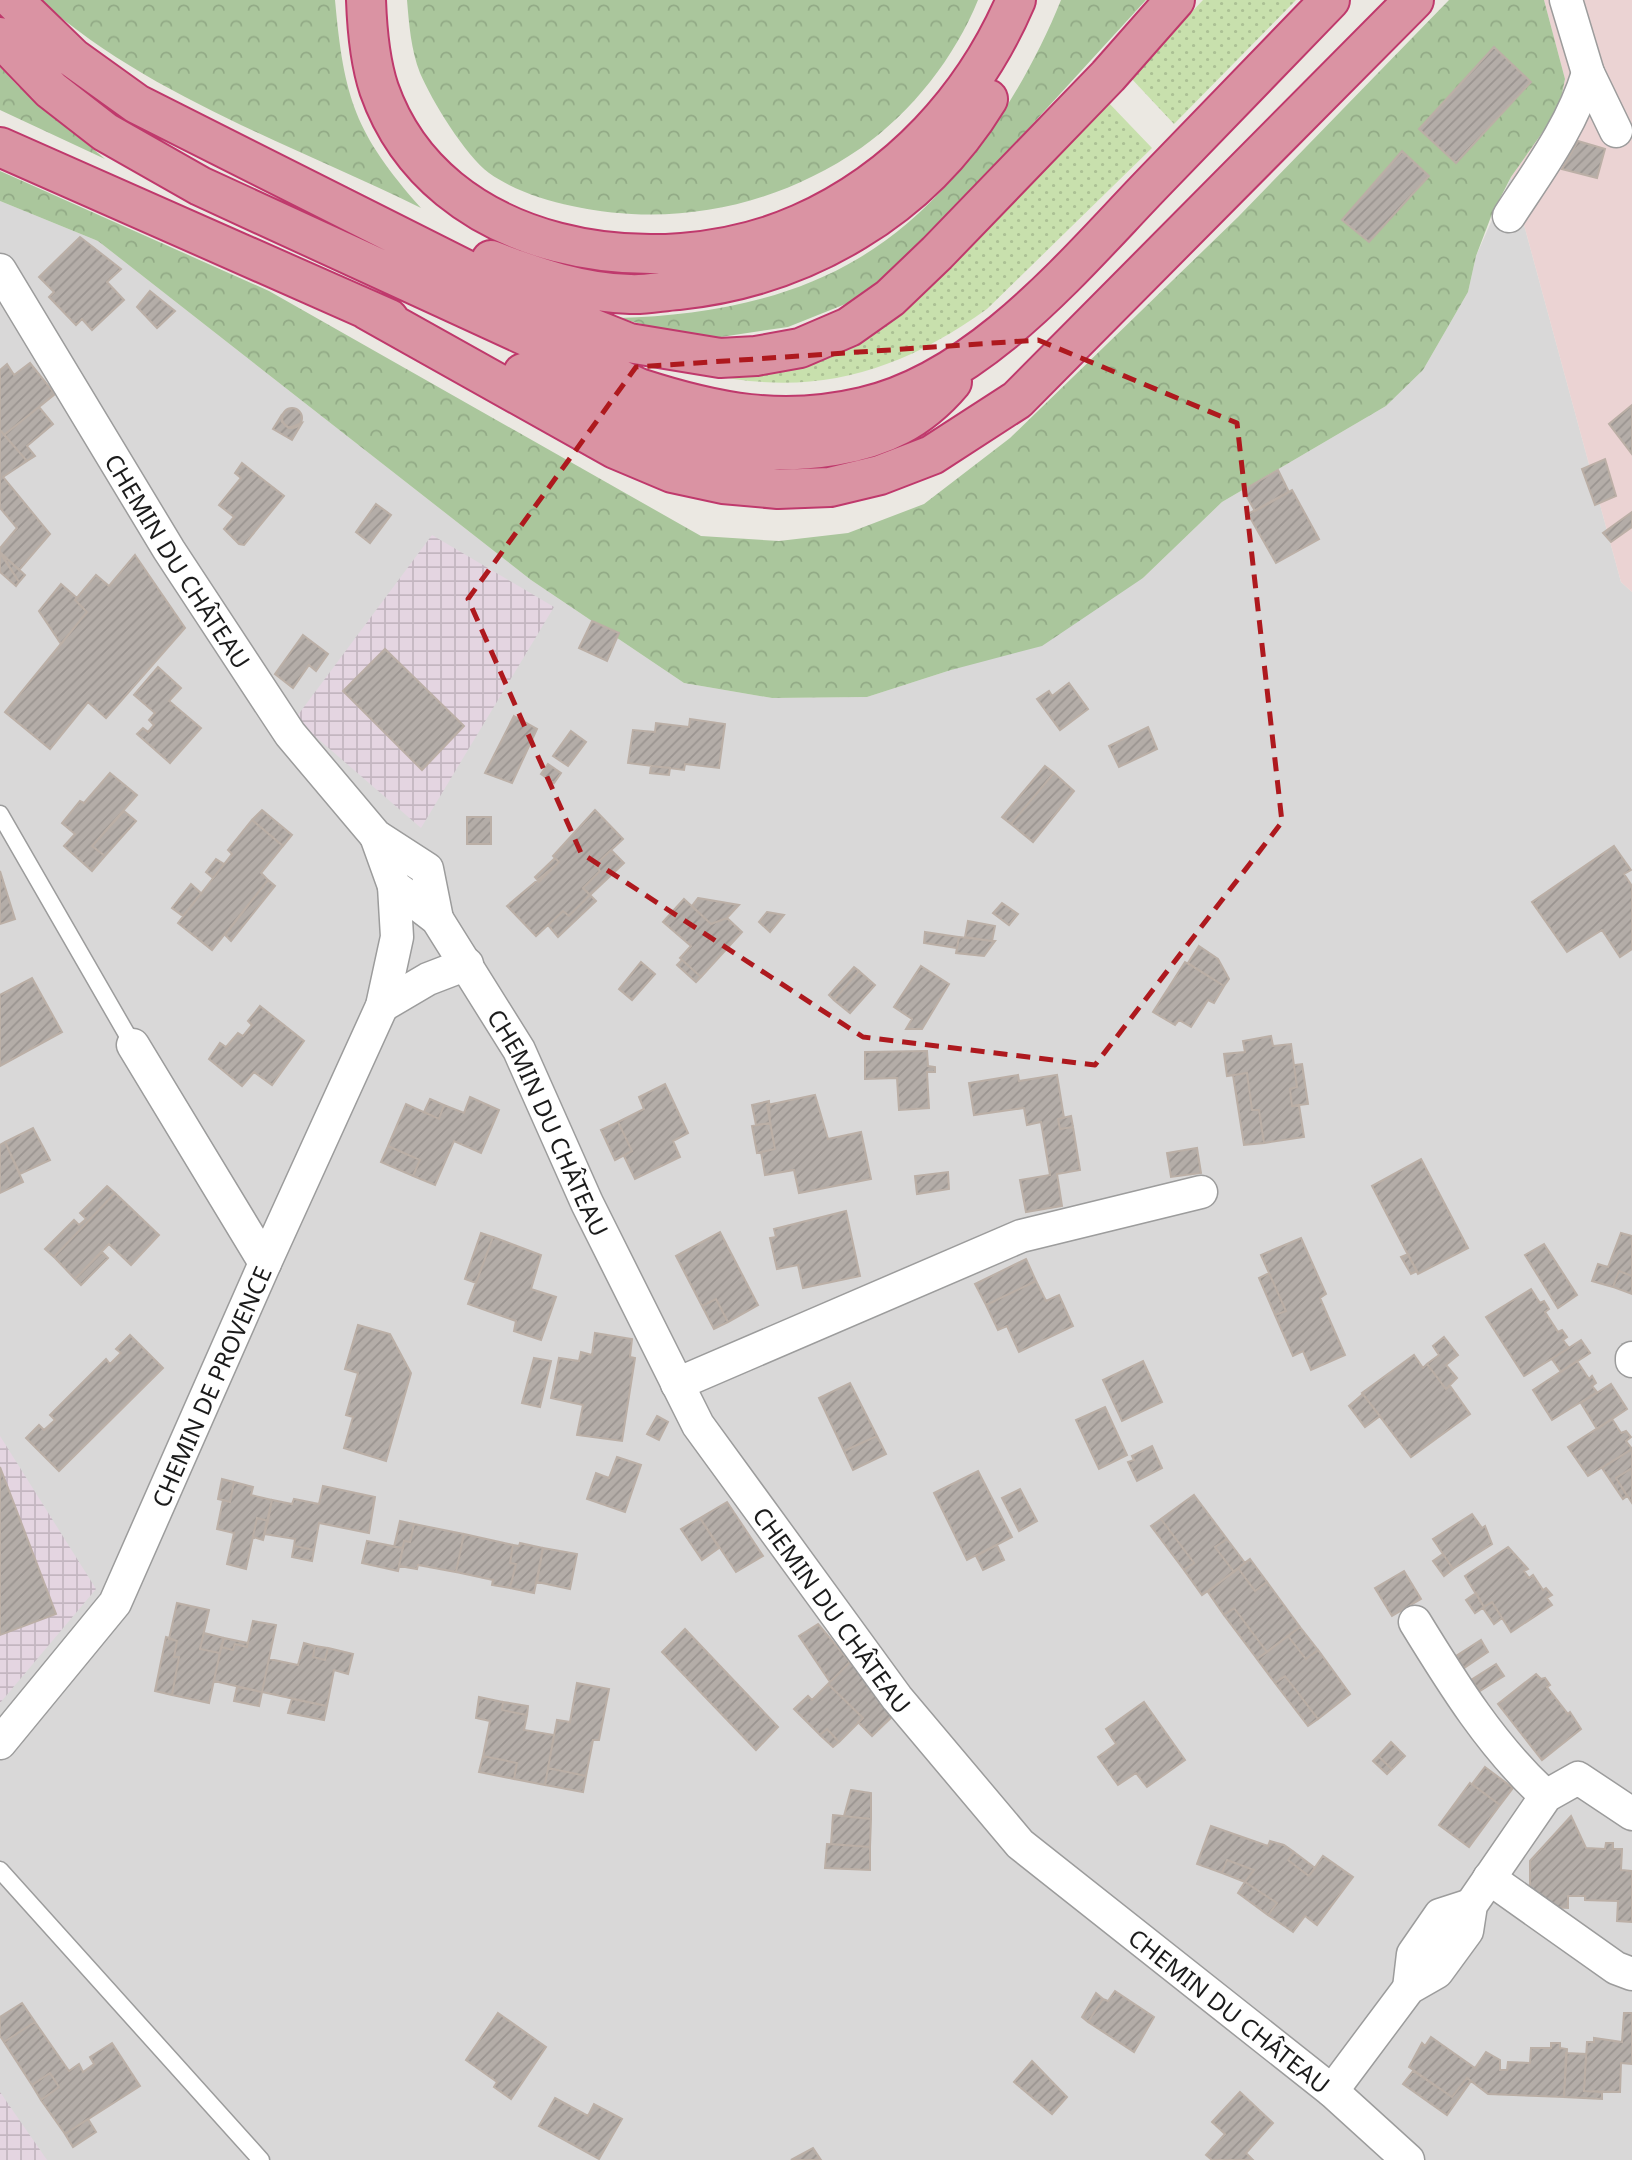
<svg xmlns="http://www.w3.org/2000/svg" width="1632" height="2160" font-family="'Noto Sans',sans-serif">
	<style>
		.residential { fill: #d9d8d8 }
		.commercial { fill: #ebd3d3 }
		.industrial { fill: url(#industrial-grid) }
		.grass { fill: url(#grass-dots) }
		.forest { fill: url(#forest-crowns) }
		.building { fill: url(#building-hatch); stroke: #bbafa6; stroke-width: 2 }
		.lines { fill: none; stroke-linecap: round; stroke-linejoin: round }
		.lane-casing { stroke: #9c9c9c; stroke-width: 19 }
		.street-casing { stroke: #9c9c9c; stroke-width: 35 }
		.highway-casing { stroke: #bf396c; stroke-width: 42 }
		.lane { stroke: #fff; stroke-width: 16 }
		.street { stroke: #fff; stroke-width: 32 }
		.highway { stroke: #da93a3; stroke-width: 38 }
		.marked { fill: none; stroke: #ae191e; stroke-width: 5; stroke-dasharray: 14 9; stroke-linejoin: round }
		.labels { text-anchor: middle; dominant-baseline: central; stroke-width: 5; stroke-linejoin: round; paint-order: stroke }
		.street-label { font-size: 24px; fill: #1b1b1b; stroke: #fff }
	</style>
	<defs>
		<pattern id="industrial-grid" width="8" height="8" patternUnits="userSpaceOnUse" patternTransform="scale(1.75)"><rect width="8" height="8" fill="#e4d5e1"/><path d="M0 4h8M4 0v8" fill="none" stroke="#c3b6c0"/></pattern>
		<pattern id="grass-dots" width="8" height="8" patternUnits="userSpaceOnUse" patternTransform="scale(1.75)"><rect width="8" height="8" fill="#c8e0ad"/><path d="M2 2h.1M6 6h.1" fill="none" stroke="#abc094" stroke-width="1.8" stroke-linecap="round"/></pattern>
		<pattern id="forest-crowns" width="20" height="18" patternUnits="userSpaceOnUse" patternTransform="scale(1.75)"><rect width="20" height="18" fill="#aac69c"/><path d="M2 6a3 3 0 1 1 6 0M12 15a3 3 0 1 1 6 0" fill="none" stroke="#92aa86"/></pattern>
		<pattern id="building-hatch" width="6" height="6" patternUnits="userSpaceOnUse" patternTransform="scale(1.75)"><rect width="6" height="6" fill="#b4ada8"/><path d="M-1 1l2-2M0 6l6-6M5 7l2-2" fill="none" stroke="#9a9490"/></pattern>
	</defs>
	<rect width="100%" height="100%" fill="#ebe8e2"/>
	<path class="residential" d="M1511,177L1621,582L1632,592V2160H0V201L98,241L531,580L684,683L772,698L867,697L951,670L1143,578L1222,502L1386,406L1423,370L1468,292L1476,256Z"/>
	<path class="commercial" d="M1544,0H1632V592L1621,582L1511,177L1552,119L1562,94L1565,79Z"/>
	<path class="industrial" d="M432,535L554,607L421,828L295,719Z
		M0,1436L96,1589L0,1703Z
		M0,2092L47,2160H0Z"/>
	<path class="grass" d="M1203,0H1296L1174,124L1130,77Z
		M1106,100L1152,148L987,309C896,374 812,398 702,373L795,364Z"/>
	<path class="forest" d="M40,0H335C344,99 355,133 421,208C292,144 150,97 40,0Z
		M407,0H978C955,57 912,112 861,148C775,207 674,228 572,206C544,200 513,190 489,173C465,155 432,101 420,73C411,50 409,24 407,0Z
		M1061,0H1146L939,226L858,299L788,327L714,338L682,335L619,318C700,316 788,301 859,258C951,204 1022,97 1061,0Z
		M1449,0H1544L1565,79L1562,94L1552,119L1511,177L1492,214L1476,256L1468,292L1423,370L1386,406L1222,502L1143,578L1042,646L951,670L867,697L772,698L684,683L531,580L98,241L0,201V171L269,291L701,536L779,541L848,533L924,504L1010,438L1238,217Z
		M0,67L18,86L105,159L0,110Z"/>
	<path class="building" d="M1494,47L1531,82L1456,163L1419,129Z
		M1578,141L1605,149L1597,178L1562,169Z
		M1402,151L1429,176L1369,242L1342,220Z
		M80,237L121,269L107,282L124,300L92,330L82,319L76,325L49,297L54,292L39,277Z
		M150,291L175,311L157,328L137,307Z
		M30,363L55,394L4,435L0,430V370L7,364L14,375Z
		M1632,405V454L1609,424Z
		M39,407L53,424L27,446L35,456L27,461L4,435Z
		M282 418a10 10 0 1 1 20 0a10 10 0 1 1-20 0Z
		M281,416L282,422L289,428L302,423L292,440L273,429Z
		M0,430L27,461L3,477L50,534L19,570L0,552V548L17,528L0,508Z
		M1605,459L1616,496L1595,505L1582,469Z
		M242,463L284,496L244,545L239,544L224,529L234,517L219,505L241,478L235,473Z
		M1278,470L1289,492L1255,511L1243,490Z
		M1292,490L1319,539L1276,563L1248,514Z
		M376,504L391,515L370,543L356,532Z
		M1632,512V527L1611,542L1603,533Z
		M0,553L19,582L16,586L0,572Z
		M1,553L25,575L19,582Z
		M135,555L185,628L106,718L88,702L50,749L5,712L87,612L75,600L96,575L109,586Z
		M61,584L77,598L75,600L87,612L61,644L39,611Z
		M592,621L619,633L607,661L579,648Z
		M303,635L328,654L316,671L309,665L293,688L275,674Z
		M385,649L464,726L422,770L343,691Z
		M158,667L181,688L169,701L201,728L170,763L137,734L143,728L148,732L154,725L149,720L155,713L134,695Z
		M1069,683L1088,709L1060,730L1037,699L1049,691L1052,696Z
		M514,716L537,729L512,783L485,773Z
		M690,719L725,724L719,768L685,764L684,770L628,763L633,730L655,732L656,723L689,727Z
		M1148,727L1157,749L1119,767L1109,746Z
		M571,731L586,742L568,766L553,756Z
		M548,764L561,773L554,783L541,774Z
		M651,766L670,768L669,775L650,773Z
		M1045,766L1054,773L1011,824L1002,817Z
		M110,773L137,795L92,846L105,856L92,871L64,846L75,834L62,823L80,801L84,803Z
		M1054,773L1074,791L1033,842L1011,824Z
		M262,810L292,835L283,846L252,820Z
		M595,810L623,839L595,865L600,871L583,888L590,895L569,916L563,911L536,936L507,906L559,862L553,856Z
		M124,811L136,821L105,856L92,846Z
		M467,817H491V844H467Z
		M252,820L283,846L261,873L268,880L212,950L178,923L232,854L228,850Z
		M1614,846L1631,870L1624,874L1632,886V949L1620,957L1602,930L1567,952L1532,902Z
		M611,850L624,863L590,895L583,888L600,871L595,865Z
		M555,858L559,862L539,882L535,877Z
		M216,859L224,864L213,878L206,872Z
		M0,871L15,919L0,924Z
		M268,880L275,886L231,941L225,935Z
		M191,884L201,893L183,916L172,908Z
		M590,895L596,901L558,937L548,925L563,911L569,916Z
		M698,898L739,905L727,918L711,924L692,906Z
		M684,899L711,924L727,918L742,932L701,977L680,958L691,946L663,922Z
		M1002,903L1018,914L1009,925L993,913Z
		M767,912L784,915L770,932L759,922Z
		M968,921L995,926L992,941L965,937Z
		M925,932L959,937L957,948L924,943Z
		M959,937L992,941H995L984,956L956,953Z
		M1199,946L1218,959L1229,979L1224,986L1188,963Z
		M682,960L701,977L696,982L677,965Z
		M641,962L655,974L632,1000L619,989Z
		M1185,962L1224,986L1214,1003L1208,1000L1191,1027L1179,1020L1175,1025L1153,1012Z
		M921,966L949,984L922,1029H906L912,1019L894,1007Z
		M854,967L859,971L834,1000L829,995Z
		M859,971L875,985L850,1013L834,1000Z
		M32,978L62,1032L0,1066V995Z
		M260,1006L304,1041L272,1085L254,1072L242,1086L209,1059L220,1043L226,1047L238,1033L243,1036L252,1025L248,1021Z
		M1271,1036L1273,1046L1291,1044L1297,1087L1290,1089L1292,1106L1299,1105L1304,1137L1264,1143L1259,1110H1252L1247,1073L1227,1076L1224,1054L1245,1052L1243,1041Z
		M927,1051L928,1066L935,1067V1072H927L929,1108L899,1110L897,1078L865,1079V1052Z
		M1302,1064L1308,1104L1292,1106L1290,1089L1297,1087L1294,1065Z
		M1247,1073L1252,1110H1259L1264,1143L1244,1145L1233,1075Z
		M1018,1075L1019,1081L1057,1075L1064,1118L1058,1119L1060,1129L1073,1127L1080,1170L1057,1174L1062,1206L1026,1212L1020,1180L1050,1175L1041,1122L1027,1125L1024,1108L974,1115L969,1083Z
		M665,1084L688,1133L673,1141L680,1157L635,1179L624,1156L632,1151L618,1122L644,1109L639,1097Z
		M815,1095L828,1139L861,1132L871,1179L799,1193L794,1170L765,1175L761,1152L775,1149L767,1105Z
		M470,1097L499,1110L481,1153L454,1141L435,1185L413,1176L420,1160L388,1146L406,1104L439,1119L444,1105L464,1113Z
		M430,1099L444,1105L439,1119L424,1112Z
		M769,1101L770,1123L756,1125L752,1105Z
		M1071,1116L1073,1127L1060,1129L1058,1119Z
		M618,1122L632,1151L615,1160L601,1130Z
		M770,1123L775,1149L757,1153L752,1126Z
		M33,1128L50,1160L20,1174L5,1142Z
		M5,1142L23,1182L0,1193V1145Z
		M388,1146L420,1160L413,1176L381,1162Z
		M1197,1148L1201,1173L1171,1177L1167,1153Z
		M1421,1159L1468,1248L1418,1274L1372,1186Z
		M948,1172L949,1189L917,1194L915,1176Z
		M107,1186L115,1193L54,1257L45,1249L74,1220L79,1225L86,1219L80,1213Z
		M115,1193L159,1235L131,1265L109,1244L75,1279L54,1257Z
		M846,1211L860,1276L803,1288L798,1265L777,1269L770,1238L776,1237L774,1229Z
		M720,1232L758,1305L728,1322L716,1299L702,1306L676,1256Z
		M481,1233L493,1237L476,1283L465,1279Z
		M1621,1233L1632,1236V1276L1619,1271L1613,1287L1592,1281L1598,1264L1608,1267Z
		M493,1237L541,1255L531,1289L556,1297L541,1340L514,1331L516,1321L468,1304Z
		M1301,1238L1326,1294L1320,1298L1345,1355L1311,1370L1303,1351L1293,1356L1275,1315L1286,1311L1261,1255Z
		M1544,1244L1577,1295L1558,1308L1525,1255Z
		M102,1252L108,1258L81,1285L75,1279Z
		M1408,1254L1417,1271L1411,1274L1401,1257Z
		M1026,1259L1036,1281L986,1305L975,1284Z
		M1619,1271L1632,1276V1294L1613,1287Z
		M1269,1273L1286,1311L1275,1315L1259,1278Z
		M1036,1281L1046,1301L1059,1295L1073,1326L1019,1352L1007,1326L998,1330L986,1305Z
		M1531,1289L1540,1303L1544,1301L1549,1309L1545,1312L1558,1332L1562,1330L1567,1337L1563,1340L1569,1348L1524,1376L1486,1317Z
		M716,1299L728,1322L714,1329L702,1306Z
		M358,1325L390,1334L411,1373L386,1461L344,1448L353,1417L346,1415L358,1373L345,1369Z
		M595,1333L632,1339L630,1357L635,1358L622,1441L577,1435L583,1405L551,1398L559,1358L579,1361L581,1352L592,1355Z
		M130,1335L163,1368L59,1471L26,1438L39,1425L44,1430L55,1420L50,1415L106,1359L110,1364L121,1353L116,1349Z
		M1444,1337L1458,1355L1446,1365L1457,1378L1446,1389L1427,1364L1439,1355L1433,1346Z
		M1581,1340L1590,1353L1561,1372L1552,1359Z
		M1414,1355L1423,1368L1427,1364L1446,1389L1450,1386L1470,1414L1411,1457L1362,1393Z
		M534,1358L551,1361L540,1407L522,1403Z
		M1143,1361L1162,1402L1122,1421L1103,1380Z
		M1577,1361L1589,1379L1592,1376L1596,1383L1592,1386L1597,1392L1552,1420L1533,1390Z
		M850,1383L877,1436L844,1451L819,1398Z
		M1611,1384L1627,1409L1597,1429L1581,1403Z
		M1363,1394L1380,1416L1365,1427L1349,1406Z
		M1105,1407L1127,1455L1099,1469L1076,1420Z
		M657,1416L668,1422L659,1440L647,1434Z
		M1612,1419L1621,1433L1626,1431L1631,1437L1626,1441L1632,1449L1588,1476L1568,1447Z
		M877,1436L886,1454L853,1470L844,1451Z
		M1152,1446L1162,1468L1137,1481L1128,1462L1134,1460L1132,1456Z
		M1632,1449V1468L1616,1478L1627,1496L1623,1499L1602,1468Z
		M617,1457L641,1465L625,1512L587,1499L596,1473L609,1478Z
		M0,1467L56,1614L0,1635Z
		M1632,1468V1503L1616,1478Z
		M978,1471L1012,1537L967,1560L934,1493Z
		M222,1479L234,1482L230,1502L218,1499Z
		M234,1482L253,1487L251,1495L272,1500L268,1521L257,1518L246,1569L227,1564L234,1533L217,1529L223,1500L230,1502Z
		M323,1486L375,1497L369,1533L319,1523L314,1550L294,1546L295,1539L264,1534L272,1500L292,1504L294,1499L319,1504Z
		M1020,1489L1037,1521L1019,1531L1002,1498Z
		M1194,1495L1227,1539L1215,1547L1234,1572L1202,1595L1184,1570L1194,1563L1161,1519Z
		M727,1502L763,1556L736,1572L700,1518Z
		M1472,1514L1482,1528L1485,1526L1492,1544L1453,1569L1433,1539Z
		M257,1518L268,1521L263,1540L253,1537Z
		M700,1518L719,1548L702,1560L681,1529Z
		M1161,1519L1194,1563L1184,1570L1151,1526Z
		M400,1521L414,1524L410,1542L404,1541L403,1548L394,1547Z
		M414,1524L464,1534L456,1572L418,1565L417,1569L399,1566L404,1541L410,1542Z
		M464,1534L513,1545L510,1563L516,1564L510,1588L492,1585L493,1580L456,1572Z
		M1227,1539L1245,1563L1234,1572L1215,1547Z
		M367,1541L403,1548L398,1571L362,1563Z
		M520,1543L543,1548L534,1593L510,1588L516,1564L510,1563L513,1545L519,1546Z
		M997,1545L1004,1560L983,1570L976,1556Z
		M294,1546L314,1550L312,1561L292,1557Z
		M1508,1547L1528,1569L1524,1571L1529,1578L1533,1575L1543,1590L1546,1588L1552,1595L1547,1598L1552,1605L1511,1632L1492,1602L1484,1607L1465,1576Z
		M543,1548L577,1554L570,1589L537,1582Z
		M1443,1554L1453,1569L1444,1576L1433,1561Z
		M1250,1559L1267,1582L1255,1591L1238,1568Z
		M1238,1568L1255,1591L1267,1582L1300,1627L1267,1652L1234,1608L1224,1615L1208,1592Z
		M1404,1571L1421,1599L1392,1616L1375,1588Z
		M1476,1593L1484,1607L1475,1613L1466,1600Z
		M1492,1602L1502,1618L1494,1624L1483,1608Z
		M177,1603L209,1610L200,1649L220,1653L209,1703L172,1695L179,1657H174L177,1641L169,1639Z
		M1234,1608L1267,1652L1257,1659L1224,1615Z
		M253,1621L276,1625L262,1692L214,1681L221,1647L233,1650L235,1644L247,1647Z
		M818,1624L850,1662L830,1682L799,1636Z
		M1300,1627L1318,1650L1306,1659L1288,1636Z
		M685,1629L778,1727L756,1750L662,1652Z
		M204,1633L224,1638L220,1653L200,1649Z
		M1288,1636L1306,1659L1318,1650L1350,1694L1318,1719L1285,1676L1275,1683L1257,1659Z
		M166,1637L177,1641L174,1657H179L172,1695L155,1691Z
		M224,1638L248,1643L247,1647L235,1644L233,1650L221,1647Z
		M1481,1640L1488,1652L1464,1668L1456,1656Z
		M304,1643L315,1646L313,1657L325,1660L328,1648L353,1654L348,1674L334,1670L327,1706L262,1692L269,1659L298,1665Z
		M315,1646L328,1648L325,1660L313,1657Z
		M850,1662L895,1714L872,1736L858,1722L863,1718L828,1684Z
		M1496,1664L1504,1676L1480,1691L1471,1680Z
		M1536,1674L1541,1679L1545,1678L1550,1685L1547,1687L1568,1714L1570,1712L1581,1729L1542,1760L1498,1704Z
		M1285,1676L1318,1719L1308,1726L1275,1683Z
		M577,1683L609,1689L599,1740H593L586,1776L548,1768L557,1720L570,1722Z
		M828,1684L863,1718L839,1742L827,1729L820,1735L794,1709L808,1696L812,1700Z
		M237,1687L262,1692L259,1706L234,1701Z
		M479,1697L503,1702L502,1710L527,1715L524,1730L554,1735L545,1785L514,1779L517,1763L483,1756L490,1721L476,1718Z
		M292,1699L327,1706L324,1720L288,1713Z
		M503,1702L528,1706L527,1715L502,1710Z
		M1144,1702L1185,1760L1147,1787L1136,1773L1118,1785L1098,1757L1116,1744L1106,1729Z
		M827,1729L839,1742L833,1747L820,1735Z
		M1391,1742L1405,1756L1392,1769L1378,1756Z
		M483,1756L517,1763L514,1779L479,1772Z
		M1378,1756L1392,1769L1387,1774L1373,1761Z
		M1485,1767L1513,1788L1500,1805L1472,1784Z
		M548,1768L586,1776L583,1792L545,1785Z
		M1470,1783L1500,1805L1469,1847L1439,1825Z
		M851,1790L871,1793V1819L844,1816Z
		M833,1815L871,1819L870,1847L831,1844Z
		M1571,1816L1586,1848L1605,1849L1606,1843H1613V1849H1622L1621,1870L1632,1871V1922L1617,1921L1618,1901L1585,1900V1896H1568V1908L1550,1907L1530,1898V1861Z
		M1211,1826L1268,1846L1270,1841L1284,1845L1294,1852L1288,1860L1309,1876L1323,1856L1353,1877L1317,1925L1305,1916L1293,1932L1268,1915L1277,1903L1245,1882L1254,1870L1227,1860L1222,1873L1197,1864Z
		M827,1844L870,1847V1870L825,1868Z
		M1294,1852L1315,1868L1309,1876L1288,1860Z
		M1227,1860L1254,1870L1245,1882L1222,1873Z
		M1245,1882L1277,1903L1268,1915L1238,1893Z
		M1115,1991L1154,2017L1134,2052L1088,2022L1103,1999L1108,2001Z
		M1096,1993L1103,1999L1088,2022L1082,2017Z
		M22,2003L35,2022L4,2042L0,2036V2017Z
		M498,2013L546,2047L511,2099L494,2087L497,2082L466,2060Z
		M1624,2013H1632V2064L1621,2063L1620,2092L1584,2091L1587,2042H1594V2038L1622,2042Z
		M35,2022L69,2071L79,2064L83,2072L94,2064L90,2057L112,2043L140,2086L65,2134L41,2100L59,2087L50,2073L32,2085L4,2042Z
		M1431,2037L1475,2068L1486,2052L1500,2060V2070H1507L1508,2062L1530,2063L1531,2048H1551V2043H1560V2048L1567,2049L1564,2097L1488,2094L1467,2078L1452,2097L1409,2067L1422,2043L1425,2046Z
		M1566,2053L1586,2054L1584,2091L1602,2092V2099L1564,2097Z
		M1032,2061L1067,2097L1052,2114L1014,2082Z
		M1413,2071L1452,2097L1467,2078L1471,2081L1447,2115L1403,2084Z
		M50,2073L59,2087L41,2100L32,2085Z
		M1240,2092L1273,2123L1246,2153L1253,2160H1212L1206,2155L1225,2134L1212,2122Z
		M555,2098L588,2116L594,2104L622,2119L599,2159L539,2126Z
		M88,2119L96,2132L73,2147L65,2134Z
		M813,2148L821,2160H791Z"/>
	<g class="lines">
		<g class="lane-casing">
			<path id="lane" d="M0,814L133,1045
				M0,1870L261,2160"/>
		</g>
		<g class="street-casing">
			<g id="street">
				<path d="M1566,0L1588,73L1616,131"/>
				<path d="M1509,216C1539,170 1572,126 1588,73"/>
				<path id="s1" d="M0,270L169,550L290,734L376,836L427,869L437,919"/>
				<path id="s2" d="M376,836L394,886L437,919L519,1050L587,1203L698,1425L897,1698L1020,1844L1332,2091L1408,2160"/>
				<path d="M382,1006L428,979L467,964"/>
				<path d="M133,1045L265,1263"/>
				<path d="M1632,1358V1361"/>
				<path d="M677,1384L1021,1236L1201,1192"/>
				<path d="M1415,1622C1453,1684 1492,1747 1546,1796"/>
				<path id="s3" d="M0,1743L115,1603L265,1263L382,1006L397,937L394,886"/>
				<path d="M1489,1878L1616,1968L1632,1974"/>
				<path d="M1409,1988L1413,1954L1440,1915L1471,1905"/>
				<path d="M1332,2091L1409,1988L1437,1972L1467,1931L1471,1905L1546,1796L1578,1778L1632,1814"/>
			</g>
		</g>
		<g class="highway-casing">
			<path id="highway" d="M13,0L73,58L137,104L544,309L629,343L720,358L756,356L800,348L849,327L890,298L937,253L1108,76L1175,0
				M366,0C367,28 370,62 379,89C437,255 657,287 800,224C899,180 974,98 1016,0
				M0,37L51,90L105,132L200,186L639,388C716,413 782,426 863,407C980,380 1073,266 1153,183C1212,122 1271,61 1330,0
				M0,147L389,319
				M491,260C535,277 583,293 630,294C646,295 662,291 678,290C805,277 921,209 988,99
				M367,310L615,449L672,473L723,484L778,489L830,487L880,475L932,455L1017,400L1414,0
				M523,373C631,418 713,466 834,446C883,438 920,420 952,382"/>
		</g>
		<use href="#lane" class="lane"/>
		<use href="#street" class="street"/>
		<use href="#highway" class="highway"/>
	</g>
	<path class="marked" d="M1038,340L1237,423L1282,822L1095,1065L863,1037L581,853L468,599L636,367Z"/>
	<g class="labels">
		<g class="street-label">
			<text stroke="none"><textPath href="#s1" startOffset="341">CHEMIN DU CHÂTEAU</textPath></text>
			<text stroke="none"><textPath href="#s2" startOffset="340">CHEMIN DU CHÂTEAU</textPath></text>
			<text stroke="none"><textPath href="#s3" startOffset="418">CHEMIN DE PROVENCE</textPath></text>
			<text stroke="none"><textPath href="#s2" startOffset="906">CHEMIN DU CHÂTEAU</textPath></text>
			<text stroke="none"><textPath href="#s2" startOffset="1474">CHEMIN DU CHÂTEAU</textPath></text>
		</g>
	</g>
</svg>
